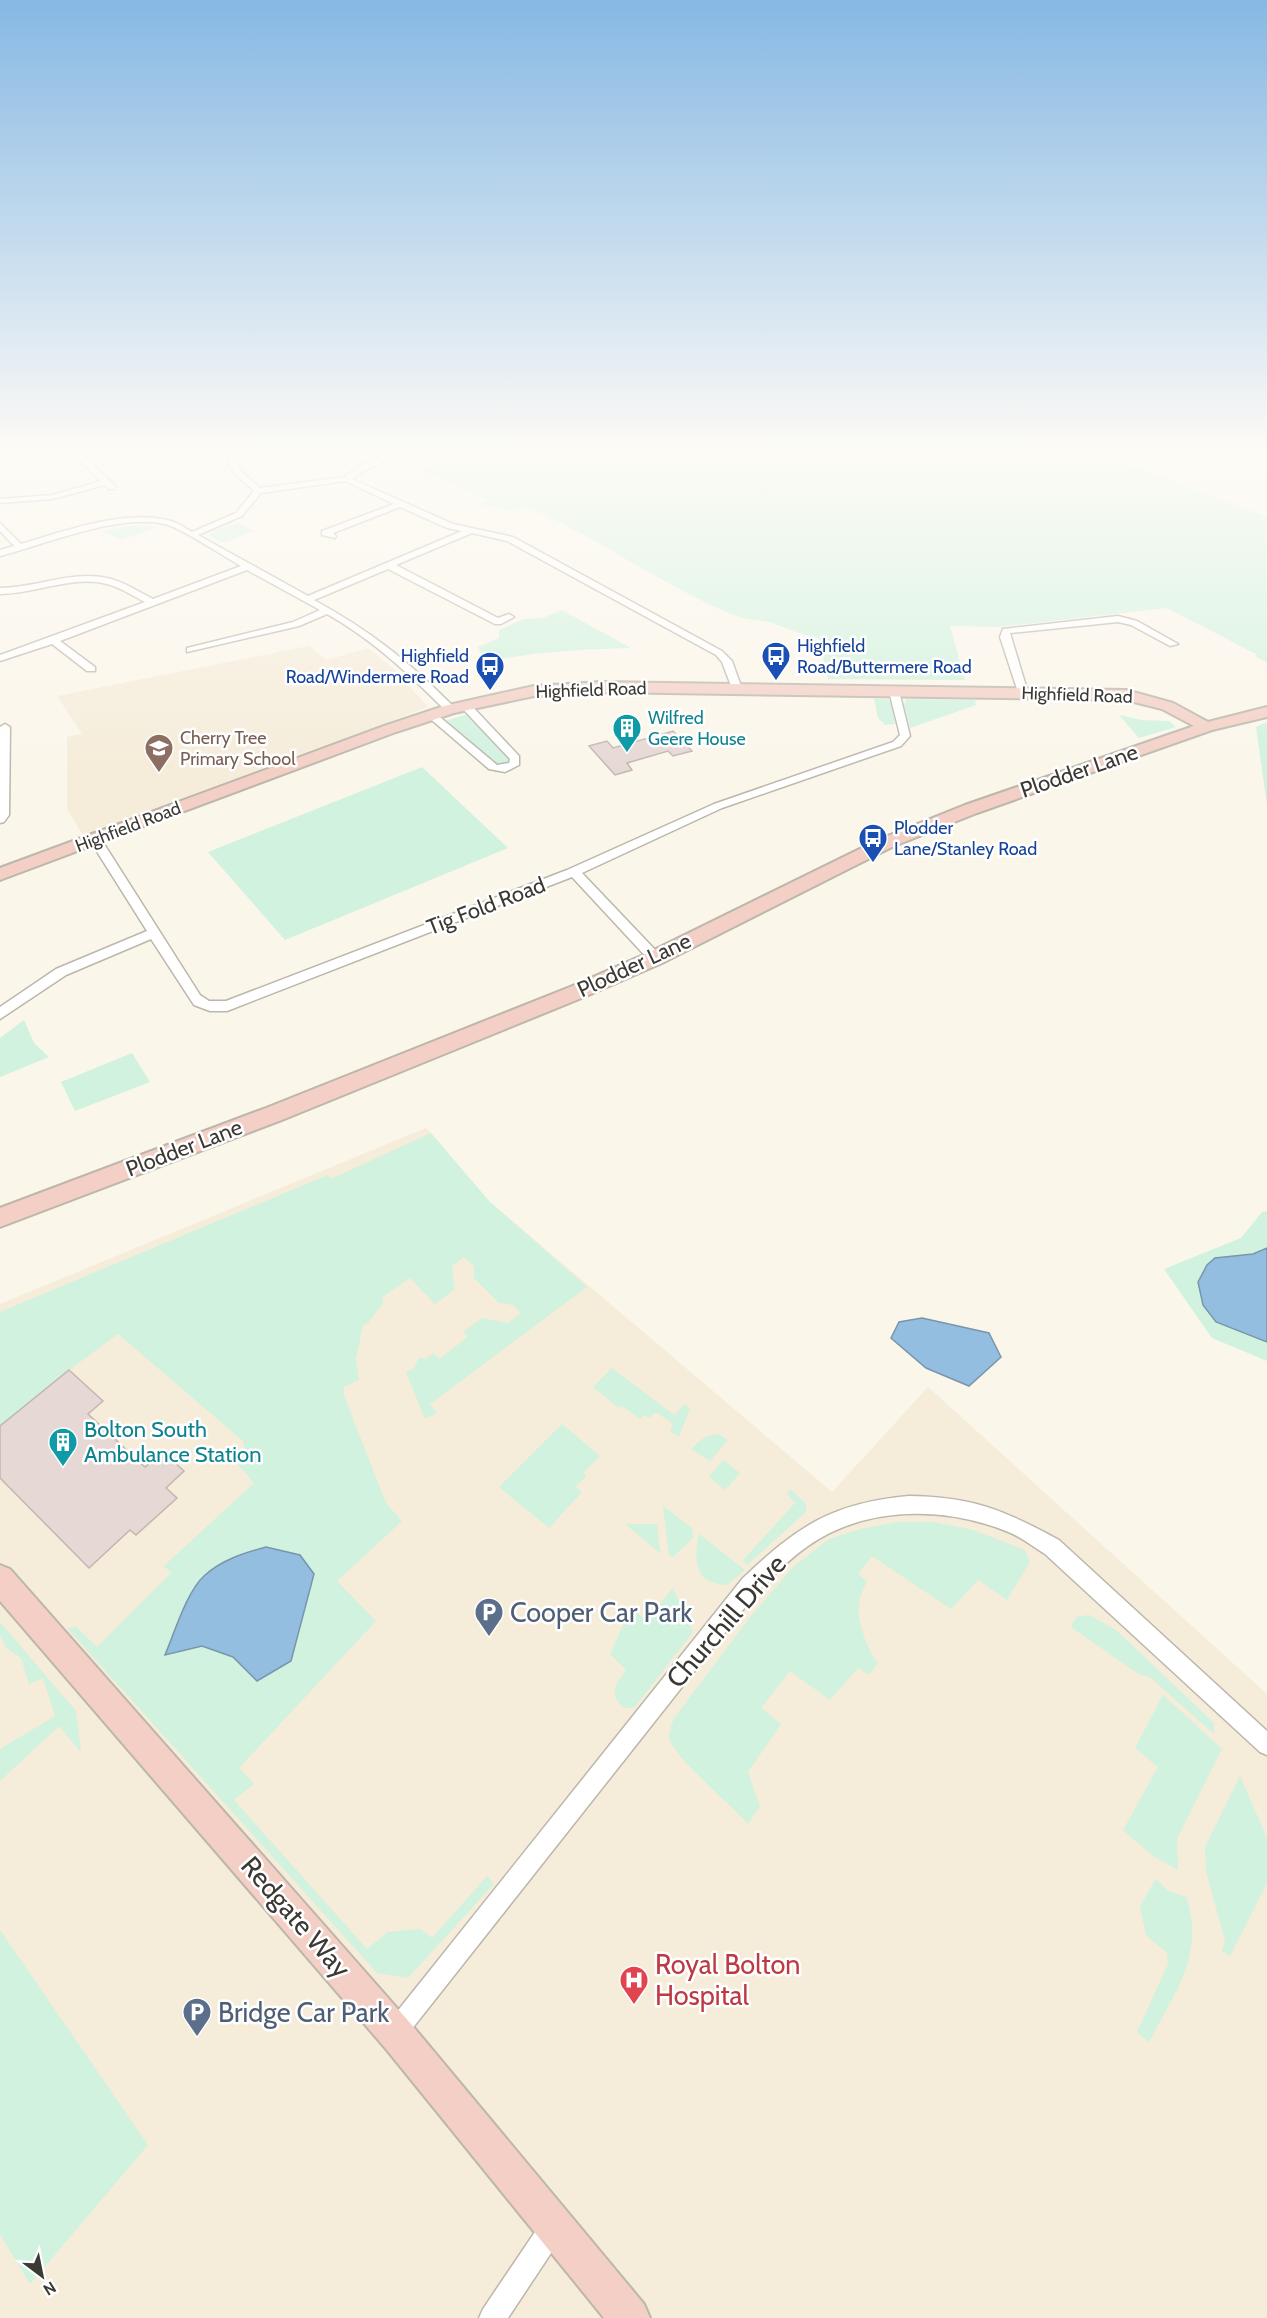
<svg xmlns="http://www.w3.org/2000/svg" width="1267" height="2318" font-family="Cabin,sans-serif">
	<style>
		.built { fill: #f5ecd9 }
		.green { fill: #d0f2de }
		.water { fill: #94bedf; stroke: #7996ac; stroke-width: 1.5 }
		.building { fill: #e6d8d4; stroke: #c3b5b1; stroke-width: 1.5 }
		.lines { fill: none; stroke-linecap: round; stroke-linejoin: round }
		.street-casing { stroke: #bcb6ab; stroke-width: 3 }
		.secondary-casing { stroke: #bcb6ab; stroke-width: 4 }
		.street { fill: #fff; fill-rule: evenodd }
		.secondary { fill: #f3cfc5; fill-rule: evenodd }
		.labels { text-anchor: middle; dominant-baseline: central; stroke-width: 5; stroke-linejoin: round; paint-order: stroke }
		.far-transit-label { font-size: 18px; fill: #164399; stroke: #fff; text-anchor: start }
		.far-street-label { font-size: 18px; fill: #3b3934; stroke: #fff }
		.far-culture-label { font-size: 18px; fill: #0d838f; stroke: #fff; text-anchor: start }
		.far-education-label { font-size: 18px; fill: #785e54; stroke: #fff; text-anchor: start }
		.street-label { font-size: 22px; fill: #3b3934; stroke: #fff }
		.culture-label { font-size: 22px; fill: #0d838f; stroke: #fff; text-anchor: start }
		.near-service-label { font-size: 27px; fill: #4e5e75; stroke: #fff; text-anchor: start }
		.near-street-label { font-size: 27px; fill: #3b3934; stroke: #fff }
		.near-health-label { font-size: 27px; fill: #be3a42; stroke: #fff; text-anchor: start }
	</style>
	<rect width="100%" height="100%" fill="#fbf6ea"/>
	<path class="built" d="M309,646L327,660L368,648L395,670L428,707L83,835L67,809V737L82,734L57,696Z
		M426,1128L490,1202L832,1492L928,1387L1267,1694V2318H0V1304Z"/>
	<path class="green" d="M453,454H1104L1267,517V663L1255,656L1256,654L1167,608L998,627L950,626L965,680L828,679L819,638C803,635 790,630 775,624C764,619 751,621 739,617C665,588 600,538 526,507L514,512L480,504L486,499L476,496L423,471L432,468L429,466L456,457Z
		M238,523L255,531L222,543L210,536L213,531Z
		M134,525L158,527L120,540L103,531Z
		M562,610L631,648C582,649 533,652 485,662L478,647L499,638V630L523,619L543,618Z
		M874,699H887L891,701L895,724L885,725L878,718Z
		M906,699L975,700L976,705L910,728L904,704Z
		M467,714L509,758V763H497L445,721Z
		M1119,715L1141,720L1169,721L1176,727L1139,738Z
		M1267,722V805L1256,727Z
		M422,767L508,848L285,940L208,852Z
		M24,1020L34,1043L49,1057L0,1077V1038Z
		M132,1053L150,1082L75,1111L61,1082Z
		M431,1133L489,1201L587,1287L430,1404L437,1413L425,1419L406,1372L414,1368L419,1358L426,1359L433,1353L439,1359L468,1337L463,1332L482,1318L508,1323L521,1313L513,1305L499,1303L474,1278V1266L464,1257L452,1266L454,1290L435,1304L410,1278L382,1297L383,1303L367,1324L363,1325L356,1359L359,1380L344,1387L343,1393L386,1503L402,1521L337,1581L376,1621L239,1768L254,1784L234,1800L367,1949L388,1932L420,1929L432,1938L487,1876L494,1884L408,1978L377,1973L68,1629L75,1626L97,1647L171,1573L164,1566L254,1483L234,1460L245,1450L243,1441L118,1334L69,1370L0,1426V1312L328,1175L331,1179Z
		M1267,1211V1248L1253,1254L1215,1258L1216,1322L1267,1342V1361L1212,1338L1164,1269L1241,1238L1262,1212Z
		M612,1368L674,1415L685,1404L690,1408L679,1437L670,1431L673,1424L656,1412L649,1418L644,1415L640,1419L622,1406L619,1408L593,1387Z
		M562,1424L600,1456L584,1472L586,1476L575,1487L582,1492L549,1528L499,1487Z
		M718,1434L728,1440L710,1461L691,1449C700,1440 706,1435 718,1434Z
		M723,1460L740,1473L725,1490L709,1477Z
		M792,1490L806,1504V1512L747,1565L743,1560L795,1503L786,1492Z
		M663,1506L692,1528L693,1538L673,1557L669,1555Z
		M897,1522H933L973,1530L1025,1550L1030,1562L1007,1600L978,1580L951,1609L872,1556L858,1574L867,1581C855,1605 857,1617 866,1642C870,1650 872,1657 878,1663L869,1675L858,1668L830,1700L790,1671L761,1708L781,1724L748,1772L760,1806L748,1824C732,1805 671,1755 669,1737C669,1731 672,1724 674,1718L751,1616L793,1567L829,1539L860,1529Z
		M625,1524H657L660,1553Z
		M699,1534L745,1570L727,1585C695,1584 693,1561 699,1534Z
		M673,1588L693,1632L634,1708H624C607,1693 616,1685 626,1670L610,1654L631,1608L646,1620Z
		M1089,1615L1116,1630L1214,1723V1734L1151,1678L1137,1673L1071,1627L1076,1617Z
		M0,1622L76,1711L81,1752L59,1726L0,1781V1749L55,1716L43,1678L29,1684L21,1658L6,1648L0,1635Z
		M1163,1695L1222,1749L1177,1839L1178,1870L1153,1856L1123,1830L1158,1767L1135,1748Z
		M1240,1776L1267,1838V1883L1230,1956L1222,1951L1225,1941L1206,1871L1205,1847Z
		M1156,1879L1168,1891L1186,1897C1206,1953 1174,1994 1149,2042L1137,2032L1168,1964L1167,1953L1146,1935L1140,1906Z
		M0,1930L148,2145L30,2284L0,2234Z"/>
	<path class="water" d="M1267,1248V1342L1216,1322L1203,1305L1198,1282L1207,1265L1215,1258L1253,1254Z
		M922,1318L989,1333L1001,1357L969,1386L926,1368L891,1338L899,1322Z
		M266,1547L300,1555L314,1574L291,1661L257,1681L233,1657L202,1646L165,1655C174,1634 187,1591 204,1576C221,1560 244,1553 266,1547Z"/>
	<path class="building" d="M673,731L692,751L673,756L668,751L627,763L632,770L615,775L589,746L607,741L613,748Z
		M69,1370L103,1401L88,1414L145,1467L163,1452L184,1471L166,1488L177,1498L136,1535L130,1530L89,1568L0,1478V1426Z"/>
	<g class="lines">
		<g class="street-casing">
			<path id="street" d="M73,454H82L116,487L115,489H109L105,485L52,499L0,503V499L52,495L101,481Z
				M228,454H236L239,469L260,488L344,477L361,465L389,454H401L367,469L352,479L453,524L513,537L722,651L732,661L742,689L733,691L722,662L716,655L507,541L472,533L396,565L498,618L509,614L514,617L501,624H495L388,569L314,600C372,632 407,660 454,707V711H446C409,674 373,640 327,614L299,626L187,652V648L293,622L320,610L247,570L60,641L95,667V671H87L52,644L0,661V655L145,602C133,596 120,587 107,584C72,575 35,594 0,594V588C37,588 74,569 111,579C126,583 139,592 153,599L241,566C221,555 188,532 168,525C125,511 43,545 0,556V550L14,546L0,531V523L21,544C64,531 127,508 171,521C178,523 185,528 192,532L236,513L254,491C243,480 226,472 228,454ZM345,481L394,504L322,531V535L335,538L336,536L333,533L400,507L447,528L462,531L308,596L198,535L242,516L261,493Z
				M1118,616L1137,621L1178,644L1170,646L1131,625L1118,622L1010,633L1028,693L1019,695L1000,637L1003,629Z
				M894,688L899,691L910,736L901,746L722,808L582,873L660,955L661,958L660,961H650L572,877L227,1011H210L194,1005L151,939L66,975L0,1019V1007L56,969L147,931L89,839L91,836H99L200,995L209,1001H226L567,870L714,804L893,742L900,735L889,691Z
				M465,702L469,703L519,756V765L505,772L489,769L426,715L435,713L497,765L509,763L510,759L461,707L460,705Z
				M5,724L10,727L9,815L4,822L0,823V727Z
				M909,1496C973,1497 1004,1510 1059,1540L1267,1731V1755L1260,1752L1045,1554C1032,1546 1020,1536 1006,1531C943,1506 865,1506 808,1546C789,1559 773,1576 757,1592L404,2039L396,2043L388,2039L384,2031L388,2023L743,1578C798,1526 832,1503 909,1496Z
				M554,2213L563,2217L567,2226L563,2235L508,2318H479L483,2309L545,2217Z"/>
		</g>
		<g class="secondary-casing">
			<path id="secondary" d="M600,682L1126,690L1173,703L1208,722L1267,707V717L1212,730L977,813L892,847L662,963L584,997L282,1120L0,1227V1208L266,1108L570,987L648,953L880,839L965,805L1194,726L1162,709L1126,700L600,692L534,696L454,713L396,732L0,880V868L384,726L444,706L534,686Z
				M0,1565L10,1569L411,2024L644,2304L650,2318H604L386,2049L0,1601Z"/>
		</g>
		<use href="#street" class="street"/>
		<use href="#secondary" class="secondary"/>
	</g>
	<linearGradient id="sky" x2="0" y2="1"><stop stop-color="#86b8e4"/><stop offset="0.58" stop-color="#fdfbf6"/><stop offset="1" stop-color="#fdfbf6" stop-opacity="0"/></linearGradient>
	<rect width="1267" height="779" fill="url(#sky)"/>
	<defs>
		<g id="bus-pin" transform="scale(1.5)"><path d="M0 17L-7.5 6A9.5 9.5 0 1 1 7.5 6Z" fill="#1a4fb4" stroke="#fff"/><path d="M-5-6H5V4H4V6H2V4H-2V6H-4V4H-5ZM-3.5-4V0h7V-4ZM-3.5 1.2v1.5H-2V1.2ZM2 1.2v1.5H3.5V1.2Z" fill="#fff"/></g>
		<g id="building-pin" transform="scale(1.5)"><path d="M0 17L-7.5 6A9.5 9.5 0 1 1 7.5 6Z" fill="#0f9aa8" stroke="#fff"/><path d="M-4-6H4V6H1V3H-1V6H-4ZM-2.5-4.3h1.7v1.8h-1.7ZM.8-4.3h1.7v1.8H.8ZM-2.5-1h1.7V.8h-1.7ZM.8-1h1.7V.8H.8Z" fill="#fff"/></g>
		<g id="school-pin" transform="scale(1.5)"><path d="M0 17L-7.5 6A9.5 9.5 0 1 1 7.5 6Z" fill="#8d6e63" stroke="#fff"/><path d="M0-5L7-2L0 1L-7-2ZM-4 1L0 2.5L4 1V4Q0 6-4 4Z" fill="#fff"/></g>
		<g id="parking-pin" transform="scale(1.5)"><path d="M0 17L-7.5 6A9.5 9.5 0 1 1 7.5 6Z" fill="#5c6f8a" stroke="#fff"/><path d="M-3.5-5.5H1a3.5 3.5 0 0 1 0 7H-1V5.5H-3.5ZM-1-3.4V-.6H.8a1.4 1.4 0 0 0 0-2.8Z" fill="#fff"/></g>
		<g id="hospital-pin" transform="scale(1.5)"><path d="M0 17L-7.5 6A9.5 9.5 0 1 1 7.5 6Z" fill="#e0444e" stroke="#fff"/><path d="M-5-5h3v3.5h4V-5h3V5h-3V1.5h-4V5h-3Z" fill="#fff"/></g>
	</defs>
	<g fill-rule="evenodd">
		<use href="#bus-pin" x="776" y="656"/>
		<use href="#bus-pin" x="490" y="666"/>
		<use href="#building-pin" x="627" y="728"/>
		<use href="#school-pin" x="159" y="748"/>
		<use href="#bus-pin" x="873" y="838"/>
		<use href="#building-pin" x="63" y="1442"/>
		<use href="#parking-pin" x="489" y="1612"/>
		<use href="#hospital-pin" x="634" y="1980"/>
		<use href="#parking-pin" x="197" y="2012"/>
	</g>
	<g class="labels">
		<g class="far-transit-label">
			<text x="797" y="646">Highfield<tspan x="797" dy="21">Road/Buttermere Road</tspan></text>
			<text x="469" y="656" text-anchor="end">Highfield<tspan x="469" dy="21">Road/Windermere Road</tspan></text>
			<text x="894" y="828">Plodder<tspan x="894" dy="21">Lane/Stanley Road</tspan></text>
		</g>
		<g class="far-street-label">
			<text transform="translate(591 690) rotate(-2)">Highfield Road</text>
			<text transform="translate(1077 695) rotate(2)">Highfield Road</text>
			<text transform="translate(128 827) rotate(-21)">Highfield Road</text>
		</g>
		<g class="far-culture-label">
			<text x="648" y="718">Wilfred<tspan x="648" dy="21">Geere House</tspan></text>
		</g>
		<g class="far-education-label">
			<text x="180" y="738">Cherry Tree<tspan x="180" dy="21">Primary School</tspan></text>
		</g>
		<g class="street-label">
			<text transform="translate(1079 771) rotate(-19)">Plodder Lane</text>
			<text transform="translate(486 906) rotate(-21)">Tig Fold Road</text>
			<text transform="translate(634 965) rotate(-25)">Plodder Lane</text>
			<text transform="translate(184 1148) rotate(-21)">Plodder Lane</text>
		</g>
		<g class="culture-label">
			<text x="84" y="1429">Bolton South<tspan x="84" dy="25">Ambulance Station</tspan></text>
		</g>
		<g class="near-service-label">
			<text x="510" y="1612">Cooper Car Park</text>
			<text x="218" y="2012">Bridge Car Park</text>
		</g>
		<g class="near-street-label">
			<text transform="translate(726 1621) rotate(-49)">Churchill Drive</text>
			<text transform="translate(296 1917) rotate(49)">Redgate Way</text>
		</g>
		<g class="near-health-label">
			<text x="655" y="1964">Royal Bolton<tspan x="655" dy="31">Hospital</tspan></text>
		</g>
	</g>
	<g transform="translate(42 2276) rotate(148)" stroke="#ffffff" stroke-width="4.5" paint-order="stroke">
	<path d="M0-4.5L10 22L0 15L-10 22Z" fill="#3b3934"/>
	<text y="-9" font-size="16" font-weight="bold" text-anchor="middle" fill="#3b3934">N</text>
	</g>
</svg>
